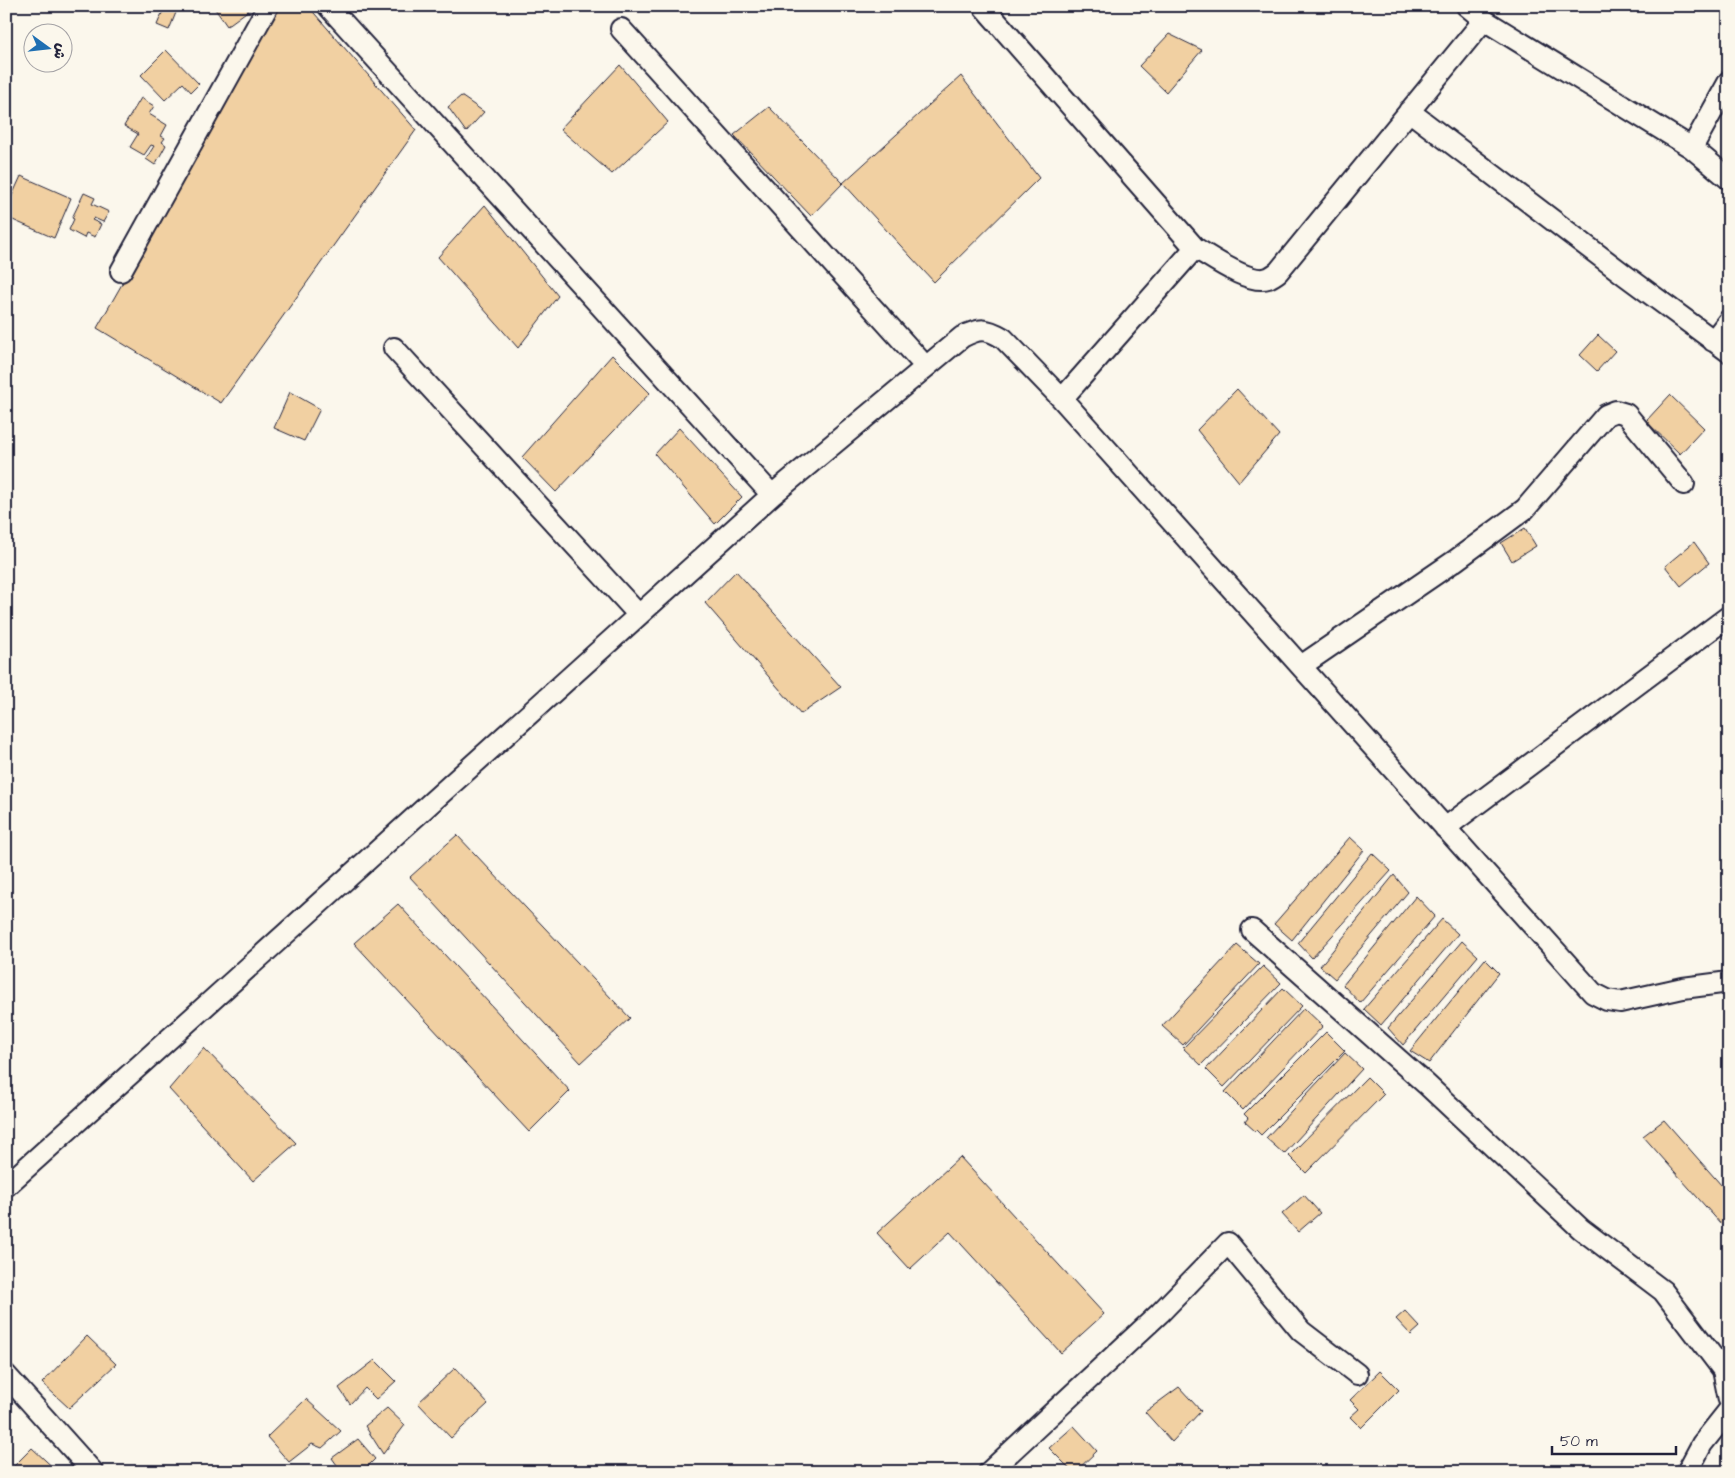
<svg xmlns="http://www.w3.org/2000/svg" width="1735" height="1478" font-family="'Architects Daughter','Playpen Sans Arabic',sans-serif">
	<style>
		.building { fill: #f1d0a2; stroke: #22223b }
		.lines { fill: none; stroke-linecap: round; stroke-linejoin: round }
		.minor-casing { stroke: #22223b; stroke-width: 24 }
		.minor { stroke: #fbf7ec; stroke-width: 20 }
	</style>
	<rect width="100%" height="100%" fill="#fbf7ec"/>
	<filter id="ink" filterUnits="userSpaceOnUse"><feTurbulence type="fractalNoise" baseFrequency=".02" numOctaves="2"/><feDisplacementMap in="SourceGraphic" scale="10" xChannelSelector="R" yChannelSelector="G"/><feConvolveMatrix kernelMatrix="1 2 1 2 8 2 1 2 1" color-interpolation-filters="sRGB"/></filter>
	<g filter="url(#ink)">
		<path class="building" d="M165,6L177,10L169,30L157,25Z
			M213,6H252L253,7L227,26Z
			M280,6H308L416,130L221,403L97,328Z
			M1169,34L1202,50L1166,92L1139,66Z
			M166,50L199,84L191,92L183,83L165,100L141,75Z
			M620,65L668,122L612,174L560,129Z
			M961,76L1039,178L934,282L843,183Z
			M461,96L484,112L466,132L448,107Z
			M141,98L154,106L149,114L167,125L161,136L165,138L162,142L166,145L155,165L146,159L154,146L151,145L144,155L130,147L138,134L124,126Z
			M769,107L843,183L811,216L734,135Z
			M21,176L71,198L54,238L6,217V209Z
			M84,193L95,198L92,204L109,212L103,222L94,218L92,220L101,224L95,237L86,233L84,238L69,230L74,219L72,218Z
			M485,205L558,296L518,348L438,257Z
			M1598,335L1615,351L1597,371L1580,355Z
			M612,355L650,393L556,492L522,457Z
			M1237,389L1279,435L1239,482L1197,430Z
			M290,392L320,409L304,441L274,428Z
			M1670,395L1704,428L1680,454L1646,421Z
			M679,428L742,497L715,524L655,454Z
			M1525,528L1536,546L1512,561L1501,543Z
			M1694,542L1709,563L1681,586L1665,566Z
			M736,571L841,687L801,714L705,603Z
			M457,835L630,1018L581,1063L410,877Z
			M1350,837L1364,850L1292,940L1274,924Z
			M1372,853L1391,871L1312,958L1298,943Z
			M1394,875L1408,892L1335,979L1320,966Z
			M1416,896L1435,916L1360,1003L1343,985Z
			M398,904L570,1091L529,1132L354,943Z
			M1442,919L1458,934L1381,1025L1364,1009Z
			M1462,941L1478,956L1403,1045L1388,1028Z
			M1237,945L1259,964L1183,1045L1162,1026Z
			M1485,959L1499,973L1429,1063L1410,1051Z
			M1263,966L1281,983L1201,1065L1183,1048Z
			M1283,988L1302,1006L1224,1087L1206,1069Z
			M1304,1008L1323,1026L1243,1110L1225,1092Z
			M1326,1032L1345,1051L1261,1135L1256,1130L1255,1131L1245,1122L1248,1118L1244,1114Z
			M204,1048L296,1143L253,1181L169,1089Z
			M1345,1053L1362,1069L1284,1154L1266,1138Z
			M1367,1077L1384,1094L1306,1173L1289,1156Z
			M1664,1120L1729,1194V1233L1643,1136Z
			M960,1157L1104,1314L1061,1353L950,1232L910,1269L877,1233Z
			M1304,1195L1320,1213L1298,1232L1282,1214Z
			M1405,1311L1420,1327L1411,1335L1396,1319Z
			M87,1336L116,1364L69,1408L42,1383Z
			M375,1360L396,1381L376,1399L365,1388L350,1404L339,1388Z
			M455,1368L488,1404L451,1438L418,1403Z
			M1380,1371L1399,1390L1361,1428L1350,1417L1359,1409L1350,1400Z
			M1179,1387L1201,1411L1172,1442L1145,1412Z
			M306,1399L341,1431L322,1448L312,1444L289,1462L267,1437Z
			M387,1408L405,1425L383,1454L365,1426Z
			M1074,1426L1097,1451L1075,1472H1073L1049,1448Z
			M358,1439L375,1459L362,1472H342L332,1458Z
			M32,1448L58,1472H12L10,1470Z"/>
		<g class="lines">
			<g class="minor-casing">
				<path id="minor" d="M328,6L772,495
					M983,6L1195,248C1211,257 1249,285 1268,278C1271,277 1275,274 1278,272L1484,20
					M1467,6L1484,20L1692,148L1729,179
					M621,29L926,367
					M1409,111L1626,276L1729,352
					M1692,148L1729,81
					M121,271L268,6
					M1713,341L1729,320
					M394,348L638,614
					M1062,399L1195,248
					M1301,666L1456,560L1525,509L1606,415L1616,411L1626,414L1684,484
					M1445,828L1729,616
					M1252,930L1426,1084L1581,1229L1663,1291L1723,1370L1729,1400
					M6,1186L772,495L962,337C980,328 986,328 1003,338L1062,399L1593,993L1607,1000L1620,1002L1683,988L1729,982
					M6,1375L93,1472
					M989,1472L1160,1313L1228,1243L1301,1331L1357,1374
					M1687,1472L1702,1444L1729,1410"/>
			</g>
			<use href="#minor" class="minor"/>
		</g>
	</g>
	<rect width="1735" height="1478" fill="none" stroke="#fbf7ec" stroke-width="25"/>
	<rect x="12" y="12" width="1710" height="1453" fill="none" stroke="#22223b" stroke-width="2" filter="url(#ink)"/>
	<g transform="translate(48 48) rotate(105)"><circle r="24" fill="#fbf7ec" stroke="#a4a2a5"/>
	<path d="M0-4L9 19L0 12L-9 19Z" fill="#1f6fb2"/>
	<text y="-8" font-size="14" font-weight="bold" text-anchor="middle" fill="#22223b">ش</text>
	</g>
	<path d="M1552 1446v8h124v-8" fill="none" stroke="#22223b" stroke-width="2.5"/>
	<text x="1560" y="1446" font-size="15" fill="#22223b" stroke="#fbf7ec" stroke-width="4" paint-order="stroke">50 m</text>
</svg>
